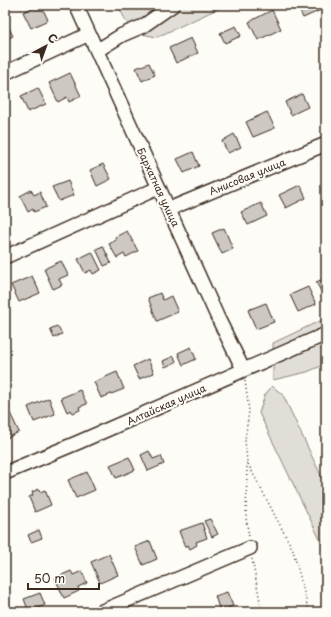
<svg xmlns="http://www.w3.org/2000/svg" width="331" height="617" font-family="'Playpen Sans',sans-serif">
	<style>
		.green { fill: #e1ded7; stroke: #8e847a }
		.building { fill: #cdc8c2; stroke: #3b2a1e }
		.lines { fill: none; stroke-linecap: round; stroke-linejoin: round }
		.minor-casing { stroke: #3b2a1e; stroke-width: 16 }
		.path { stroke: #3b2a1e; stroke-width: 1.5; stroke-dasharray: 1 3; stroke-linecap: butt }
		.minor { stroke: #fdfcf7; stroke-width: 13 }
		.labels { text-anchor: middle; dominant-baseline: central; stroke-width: 4; stroke-linejoin: round; paint-order: stroke }
		.street-label { font-size: 10px; fill: #3b2a1e; stroke: #fdfcf7 }
	</style>
	<rect width="100%" height="100%" fill="#fdfcf7"/>
	<filter id="ink" filterUnits="userSpaceOnUse"><feTurbulence type="fractalNoise" baseFrequency=".025" numOctaves="2"/><feDisplacementMap in="SourceGraphic" scale="8" xChannelSelector="R" yChannelSelector="G"/><feConvolveMatrix kernelMatrix="1 2 1 2 8 2 1 2 1" color-interpolation-filters="sRGB"/></filter>
	<g filter="url(#ink)">
		<path class="green" d="M118,5H226L157,37L131,32Z
			M326,318V364L307,372L273,380V343Z
			M272,386L283,395L326,486V552L259,413L265,395Z"/>
		<path class="building" d="M39,5H41L48,20L31,28L23,12Z
			M297,5H322L323,9L303,18Z
			M272,10L281,29L258,40L249,22Z
			M5,20L13,36L7,39L5,35Z
			M236,26L241,36L225,43L220,33Z
			M191,38L198,53L176,63L169,48Z
			M149,63L155,75L142,81L136,68Z
			M70,73L81,96L69,102L67,97L58,102L49,83Z
			M38,88L46,104L28,112L21,96Z
			M302,94L308,107L291,115L285,102Z
			M267,112L275,128L253,137L246,122Z
			M234,134L241,147L228,153L222,141Z
			M193,152L199,166L184,173L177,159Z
			M103,164L111,179L97,186L90,170Z
			M68,181L74,195L59,201L52,187Z
			M300,185L306,198L286,208L279,195Z
			M31,190L34,195L40,192L46,207L34,212L33,209L28,212L20,196Z
			M261,203L267,216L248,225L241,212Z
			M224,228L233,249L222,254L212,233Z
			M127,231L138,251L126,257L124,254L117,258L109,244L116,240L115,237Z
			M103,246L111,263L104,266L96,249Z
			M92,252L101,270L93,274L91,270L85,273L78,259Z
			M61,261L68,275L59,279L62,285L53,289L44,269Z
			M32,276L40,293L19,302L11,285Z
			M326,278V298L325,299L316,282Z
			M308,287L316,304L298,312L290,295Z
			M160,293L163,300L171,296L178,312L157,321L148,298Z
			M266,303L274,322L256,329L248,310Z
			M57,326L62,334L54,338L50,329Z
			M191,347L196,359L183,365L178,353Z
			M174,356L176,362L165,367L163,361Z
			M148,359L154,373L139,379L133,366Z
			M117,372L124,389L101,398L94,382Z
			M80,390L87,404L79,407L80,410L73,413L71,410L67,412L61,398Z
			M49,398L55,414L34,422L28,407Z
			M10,413L19,432L7,438L5,434V415Z
			M149,451L153,459L161,456L164,464L148,471L141,455Z
			M129,457L135,470L116,478L110,465Z
			M87,472L95,490L76,498L68,480Z
			M39,489L40,492L45,490L51,505L35,512L29,497L33,495L32,492Z
			M5,513L10,526L6,527L8,532L5,533Z
			M210,519L218,534L212,537L204,521Z
			M202,523L207,538L196,542L197,545L190,549L188,545L185,547L179,531Z
			M39,530L42,538L31,542L28,535Z
			M150,541L157,559L143,565L135,547Z
			M109,554L118,575L100,583L91,562Z
			M71,571L73,575L82,571L87,583L78,587L79,591L64,598L55,578Z
			M227,592L233,606L220,611L215,596Z
			M40,593L45,605L29,612L24,599Z"/>
		<g class="lines">
			<g class="minor-casing">
				<path id="minor" d="M76,5L217,316L243,369
					M98,50L122,35L143,26L173,5
					M5,73L89,34
					M169,209L326,144
					M5,257L158,188
					M5,473L79,442L326,334
					M100,612L250,548"/>
			</g>
			<path class="path" d="M245,381L249,411L245,440L247,462L293,550L309,612
				M247,463L246,518L249,537
				M252,559L262,612"/>
			<use href="#minor" class="minor"/>
		</g>
	</g>
	<g class="labels">
		<g class="street-label">
			<text transform="translate(247 176) rotate(-22)">Анисовая улица</text>
			<text transform="translate(159 187) rotate(65)">Бархатная улица</text>
			<text transform="translate(166 404) rotate(-24)">Алтайская улица</text>
		</g>
	</g>
	<rect width="331" height="617" fill="none" stroke="#fdfcf7" stroke-width="20"/>
	<rect x="10" y="10" width="311" height="597" fill="none" stroke="#3b2a1e" stroke-width="1.5" filter="url(#ink)"/>
	<g transform="translate(46 46) rotate(41)" stroke="#fdfcf7" stroke-width="3" paint-order="stroke">
	<path d="M0-3L7 15L0 10L-7 15Z" fill="#3b2a1e"/>
	<text y="-6" font-size="11" font-weight="bold" text-anchor="middle" fill="#3b2a1e">С</text>
	</g>
	<path d="M28 583v6h71v-6" fill="none" stroke="#3b2a1e" stroke-width="2"/>
	<text x="34" y="583" font-size="12" fill="#3b2a1e" stroke="#fdfcf7" stroke-width="3" paint-order="stroke">50 m</text>
</svg>
